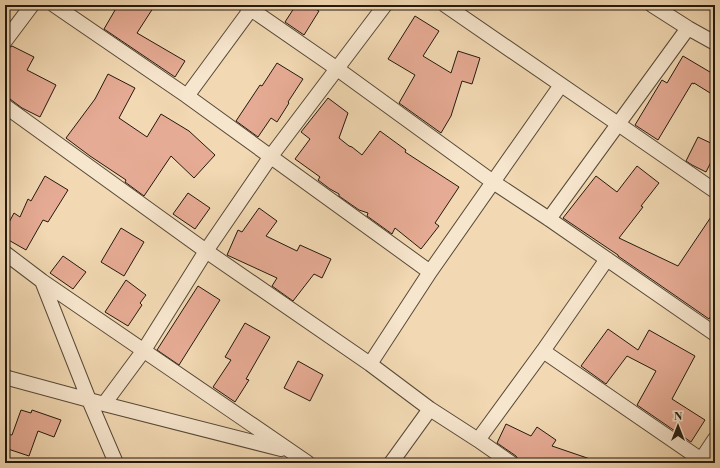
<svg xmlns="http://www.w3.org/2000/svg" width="720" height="468" font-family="'Libre Bodoni',serif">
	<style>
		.building { fill: #e6ab94; stroke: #23190e }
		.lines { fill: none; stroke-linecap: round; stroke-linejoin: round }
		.street-casing { stroke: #574937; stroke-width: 16 }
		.street { stroke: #f7e6ce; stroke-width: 14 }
	</style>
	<rect width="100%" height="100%" fill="#f2d9b3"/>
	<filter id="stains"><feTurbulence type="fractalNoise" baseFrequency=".005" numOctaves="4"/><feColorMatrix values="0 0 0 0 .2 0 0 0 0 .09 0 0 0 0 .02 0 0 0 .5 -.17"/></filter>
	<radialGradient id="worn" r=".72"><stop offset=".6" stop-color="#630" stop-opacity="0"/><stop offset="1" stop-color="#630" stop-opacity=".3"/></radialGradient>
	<path class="building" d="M118,5H155L137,33L185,61L175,77L104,29Z
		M296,5H308L319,11L304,35L285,22Z
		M415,16L439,31L423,56L451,73L458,51L480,58L472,84L462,81L451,116L441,133L399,103L415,75L388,59Z
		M12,46L34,57L27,70L56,85L40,117L22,108L10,99L5,98V53L7,49Z
		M683,56L715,75V96L694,83V84L692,83L658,140L635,125L662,80L667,83Z
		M277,63L303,79L288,102L289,103L277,122L271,118L258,137L236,121L260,85L262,86Z
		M108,74L135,88L119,118L147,137L161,114L189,131L215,155L194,178L171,156L144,196L125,182L126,180L90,156L66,138L95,99Z
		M328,98L348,113L339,138L349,146L352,147L362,155L380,131L406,150L405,152L459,187L435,223L439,226L421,249L395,228L392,234L367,216L368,213L359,210L339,196V194L330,189L318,180L320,177L295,159L310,139L301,132Z
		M698,137L715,145V154L706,172L692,165L686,161Z
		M637,166L659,183L641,206L643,207L619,238L678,266L715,211V310L709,319L618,256V255L563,218L596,176L617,192Z
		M45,176L68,190L48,222L43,220L26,250L5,238V230L14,213L20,217L28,199L31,201Z
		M188,193L210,208L195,229L173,214Z
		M259,208L277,221L266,236L297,251L300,245L331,259L322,278L314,274L293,301L272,286L277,278L227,255L238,230L242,232Z
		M121,228L144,242L124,276L101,262Z
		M63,256L86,272L73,289L50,273Z
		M126,280L146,295L140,303L142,305L128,326L105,312Z
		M198,286L220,300L179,365L157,350Z
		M245,323L270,337L246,379L249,380L235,402L213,387L231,360L225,357Z
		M608,329L638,350L649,330L695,356L672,399L705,420L691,442L637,405L656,371L627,356L606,384L581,366Z
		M298,361L323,375L310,401L284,388Z
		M21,410L31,413L32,410L61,420L54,437L38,431L29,456L5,448V434L12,435Z
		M506,424L531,436L537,427L556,440L552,446L596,461V463H522L519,461L516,456L497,443Z"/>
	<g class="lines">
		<g class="street-casing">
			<path id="street" d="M54,5L187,96L430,272
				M245,5L336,68L493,182L549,219L715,334
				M445,5C535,66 625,129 715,191
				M652,5L688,28L715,43
				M5,41L32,5
				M187,96L251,9
				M5,106L206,251L370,364L430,409L478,440L511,463
				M549,219L688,28
				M5,253L42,281L308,463
				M42,281L89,400L116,463
				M543,351L706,463
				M370,364L430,272L561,85
				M5,376L8,378L104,404L281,449
				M104,404L144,350L206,251L271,156L385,5
				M478,440L543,351L607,259
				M391,463L430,409
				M699,463L715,439"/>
		</g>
		<use href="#street" class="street"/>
	</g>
	<rect width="720" height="468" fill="none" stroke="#f2d9b3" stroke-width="20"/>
	<rect x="6" y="6" width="708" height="456" fill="none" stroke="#23190e" stroke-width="2"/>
	<rect x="10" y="10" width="700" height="448" fill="none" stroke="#23190e"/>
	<g transform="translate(678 426)" stroke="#f7e6ce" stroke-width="3" paint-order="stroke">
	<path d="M0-3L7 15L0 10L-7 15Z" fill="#23190e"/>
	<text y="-6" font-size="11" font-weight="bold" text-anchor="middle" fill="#23190e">N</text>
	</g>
	<rect width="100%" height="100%" filter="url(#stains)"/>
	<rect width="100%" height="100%" fill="url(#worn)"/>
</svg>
